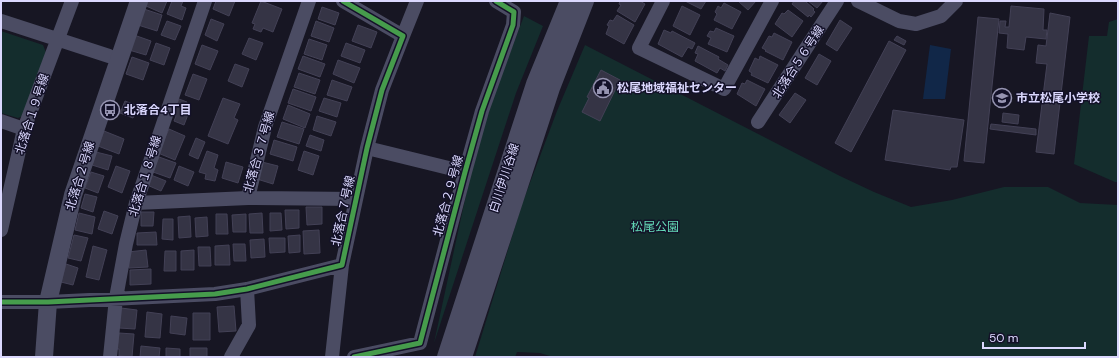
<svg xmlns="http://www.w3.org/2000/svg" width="1119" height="358" font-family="'DM Sans','Noto Sans JP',sans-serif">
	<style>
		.green { fill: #142d2d }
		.water { fill: #112748 }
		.building { fill: #353445; stroke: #434156 }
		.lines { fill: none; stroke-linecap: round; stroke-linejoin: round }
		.minor { stroke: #4b4c63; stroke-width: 14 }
		.tertiary { stroke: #4b4c63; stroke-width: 18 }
		.cycleway-casing { stroke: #131128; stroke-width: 8 }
		.cycleway { stroke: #469c4c; stroke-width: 5 }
		.labels { text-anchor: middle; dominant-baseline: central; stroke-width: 3; stroke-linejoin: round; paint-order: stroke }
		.street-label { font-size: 12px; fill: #dbd8fe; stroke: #131128 }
		.poi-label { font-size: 12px; font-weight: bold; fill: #dbd8fe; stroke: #131128; text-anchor: start }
		.park-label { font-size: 12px; fill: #65ddba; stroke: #131128 }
	</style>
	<rect width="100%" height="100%" fill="#171623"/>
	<path class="green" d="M524,16L543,26L516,93L434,343L477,144L497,87Z
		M1118,19V182H1115L1074,164L1089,36H1107L1109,22Z
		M1,31L43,45L47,55L25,115L18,118L1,113Z
		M585,45L840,176L874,192L911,207L952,200L1004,187H1048L1080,203L1118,205V357H553L540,353L517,352L515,357H475L522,204L557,111Z"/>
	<path class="water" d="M930,45L951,49L945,99H923Z"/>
	<path class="building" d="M148,1H167L162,13L146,6Z
		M172,1H183L181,6L186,8L182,20L167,14Z
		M216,1H235L229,16L213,9Z
		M261,1L282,9L273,32L263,28L261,32L253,29L255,24L252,23Z
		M620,1H640L645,4L635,22L617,11L621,5L619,4Z
		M685,1H706L701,9Z
		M738,1H756L748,10Z
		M794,1H805L814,9L813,10L815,12L811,17L809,15L808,17L792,4Z
		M808,1H823L817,8Z
		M724,3L741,12L732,29L714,20L717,14L715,12L718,6L721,8Z
		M682,6L700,15L690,35L673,26Z
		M1011,6L1044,9L1043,30H1047L1046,39L1026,37L1024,50L1007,48L1008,34L999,33L1000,21H1006L1005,27H1009Z
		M322,7L339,13L335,25L318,19Z
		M144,9L162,15L157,31L138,25Z
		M788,10L803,21L792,37L775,24L782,13L784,14Z
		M1050,13L1070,17L1054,154L1036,152L1047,64L1036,63L1038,45L1046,46Z
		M617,15L634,25L624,44L606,34L609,26L607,25L610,20L613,21Z
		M978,17L999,19L984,163L964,161Z
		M211,19L224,24L217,41L205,35Z
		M840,20L852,28L837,51L826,44Z
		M167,21L181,26L175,40L161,35Z
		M316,21L334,28L329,42L311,36Z
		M358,25L377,32L371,48L352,41Z
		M716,28L734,36L727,52L708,44L711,38L707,36L710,31L714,32Z
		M664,30L671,33L672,31L695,43L692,49L688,47L682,57L658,44Z
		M774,33L792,42L783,60L765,51L766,50L762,48L769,36L772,37Z
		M134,35L151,41L146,55L129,50Z
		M897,36L906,41L904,45L894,40Z
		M249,38L263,43L256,60L242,54Z
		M309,39L327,45L322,60L304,54Z
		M889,41L906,50L851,152L835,143Z
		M156,43L170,48L164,65L150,60Z
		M346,43L365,50L360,63L341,56Z
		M202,45L218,51L210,70L195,64Z
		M698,46L719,57L718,59L728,65L725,71L720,68L717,73L695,61L698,54L695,53Z
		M819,54L831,61L817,85L805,78Z
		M303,56L325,64L320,77L298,69Z
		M760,56L778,65L768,83L751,75L752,73L749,71L755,58L759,60Z
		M132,57L149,63L143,80L126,74Z
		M338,60L360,68L354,83L333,74Z
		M235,64L249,69L242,87L228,81Z
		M601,70L620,80L600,121L582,112L589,98L587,97Z
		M299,73L320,80L315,94L294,87Z
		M193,74L207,79L199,100L185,95Z
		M332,80L352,87L347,101L327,95Z
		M747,80L765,89L756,106L737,94L742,83L745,84Z
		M293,89L316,97L311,111L288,103Z
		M795,93L806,100L790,123L779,115Z
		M223,98L240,104L234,118L238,120L228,144L208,136Z
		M324,98L341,103L337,117L319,111Z
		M179,99L187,102L184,110L189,112L184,125L174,121L176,116L173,114Z
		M125,101L138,106L133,118L120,113Z
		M288,105L310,114L305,128L283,119Z
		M893,110L964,120L957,167H951L950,170L885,160Z
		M1003,113L1019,115L1018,124L1002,122Z
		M317,116L336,122L331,136L313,130Z
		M282,122L304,129L299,144L277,137Z
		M991,124L1036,129V135L990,129Z
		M169,129L185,136L175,160L158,153Z
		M104,131L124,139L119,154L98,146Z
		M310,135L324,140L321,151L306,146Z
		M196,138L205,142L198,159L189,155Z
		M274,140L297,147L293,161L270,154Z
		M207,151L218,155L214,168L218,170L215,181L205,179L206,174L199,172Z
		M304,151L319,156L313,175L298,170Z
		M96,152L112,156L108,170L92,165Z
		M159,157L176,163L170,178L153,172Z
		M226,162L243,167L238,183L222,178Z
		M262,162L278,166L273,184L257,179Z
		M116,166L130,171L122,193L108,187Z
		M179,166L194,172L188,186L174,180Z
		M91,172L104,176L98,193L85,188Z
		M151,175L166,181L161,191L147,185Z
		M85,194L97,197L93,212L81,208Z
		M306,207H322V224L307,225Z
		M285,210H299V228L286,229Z
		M104,211L118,216L112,234L98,229Z
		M141,212H154L153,226H141Z
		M79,213L95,217L92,234L75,230Z
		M262,213L263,233H250L249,214Z
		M270,213H281L282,230L270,231Z
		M216,214H227L228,234H216Z
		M246,214V232H233L232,215Z
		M190,216L191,237L179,238L178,217Z
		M207,217L208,236L196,237L195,218Z
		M163,219H173V240L162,239Z
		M319,230L320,253L304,254L303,231Z
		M156,232L157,245H137V233Z
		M74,235L88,238L81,261L68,258Z
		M300,235V252L289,253L288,236Z
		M269,238H285V252L270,253Z
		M264,239L265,257L251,258L250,240Z
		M233,244H245L246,261H234Z
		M229,245L230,265H215V246Z
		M93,246L107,250L99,280L86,277Z
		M198,247H210L211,266H199Z
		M146,250L148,267L129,268L128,252Z
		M194,250V270H181V251Z
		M165,251H176V271H164Z
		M66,264L78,268L73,285L61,282Z
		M151,269V284L130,285V270Z
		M234,306L236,331L219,332L217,307Z
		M121,308L137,310L135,329L119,328Z
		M147,312L162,314L160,338L145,337Z
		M193,313H210V340H193Z
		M171,316L187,318L185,335L170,333Z
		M119,333L134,334L132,357L119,356V349H117Z
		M141,346L160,348L159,357H140Z
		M166,348L180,349V357H166Z
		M190,348H207V357H190Z"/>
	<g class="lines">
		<path class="minor" d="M663,1L639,48L724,89L772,1
			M858,1L899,21L916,24L941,16L956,1
			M1,21L109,56
			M403,36L417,1
			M1,121L24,129
			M758,122L837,1
			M367,148L465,172
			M248,198L356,199
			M136,203L248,198L265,127L309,1
			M1,230L24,129L72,1
			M1,302H48L215,294L247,289L342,265L367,148L382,90L403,36L343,1
			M110,357L116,298L126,244L136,203L205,1
			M231,357L249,325L247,289
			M332,357L342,265
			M354,357L420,343L465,172L482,111L513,25L514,12L496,1"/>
		<path class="tertiary" d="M44,357L48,302L73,195L139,1
			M446,357L535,84L569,1
			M463,357L551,88L585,1"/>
		<g class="cycleway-casing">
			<path id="cycleway" d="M1,302H48L215,294L247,289L342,265L367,148L382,90L403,36L343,1
				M354,357L420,343L465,172L482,111L513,25L514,12L496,1"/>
		</g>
		<use href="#cycleway" class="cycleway"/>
	</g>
	<defs>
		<g id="civic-ring" transform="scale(1)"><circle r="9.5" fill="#131128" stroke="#9694b1" stroke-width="1.5"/><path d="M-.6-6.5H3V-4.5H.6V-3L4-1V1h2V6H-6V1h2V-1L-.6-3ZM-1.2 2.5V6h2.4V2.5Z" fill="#9694b1"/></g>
		<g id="school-ring" transform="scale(1)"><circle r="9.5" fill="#131128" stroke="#9694b1" stroke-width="1.5"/><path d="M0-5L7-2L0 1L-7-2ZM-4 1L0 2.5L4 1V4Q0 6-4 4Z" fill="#9694b1"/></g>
		<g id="bus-ring" transform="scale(1)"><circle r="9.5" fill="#131128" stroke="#9694b1" stroke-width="1.5"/><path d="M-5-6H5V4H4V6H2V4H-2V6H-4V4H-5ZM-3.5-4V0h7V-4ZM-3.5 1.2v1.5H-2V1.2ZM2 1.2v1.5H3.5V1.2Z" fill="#9694b1"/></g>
	</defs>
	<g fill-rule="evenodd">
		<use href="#civic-ring" x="603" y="88"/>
		<use href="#school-ring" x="1002" y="98"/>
		<use href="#bus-ring" x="110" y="110"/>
	</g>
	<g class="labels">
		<g class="street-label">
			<text transform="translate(798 62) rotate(-57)">北落合５６号線</text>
			<text transform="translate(32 114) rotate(-72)">北落合１９号線</text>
			<text transform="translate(259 152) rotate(-74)">北落合３７号線</text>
			<text transform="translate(80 176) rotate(-73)">北落合２号線</text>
			<text transform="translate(145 176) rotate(-73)">北落合１８号線</text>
			<text transform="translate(504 178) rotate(-72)">白川伊川谷線</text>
			<text transform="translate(448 196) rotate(-75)">北落合２９号線</text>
			<text transform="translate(343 211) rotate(-78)">北落合７号線</text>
		</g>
		<g class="poi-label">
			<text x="617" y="88">松尾地域福祉センター</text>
			<text x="1016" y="98">市立松尾小学校</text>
			<text x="124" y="110">北落合4丁目</text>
		</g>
		<g class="park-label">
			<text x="655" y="227">松尾公園</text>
		</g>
	</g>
	<rect width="1119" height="358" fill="none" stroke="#dbd8fe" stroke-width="4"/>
	<path d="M983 342v6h102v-6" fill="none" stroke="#dbd8fe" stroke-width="2"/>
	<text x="989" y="342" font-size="12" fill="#dbd8fe" stroke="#131128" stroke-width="3" paint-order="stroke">50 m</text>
</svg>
